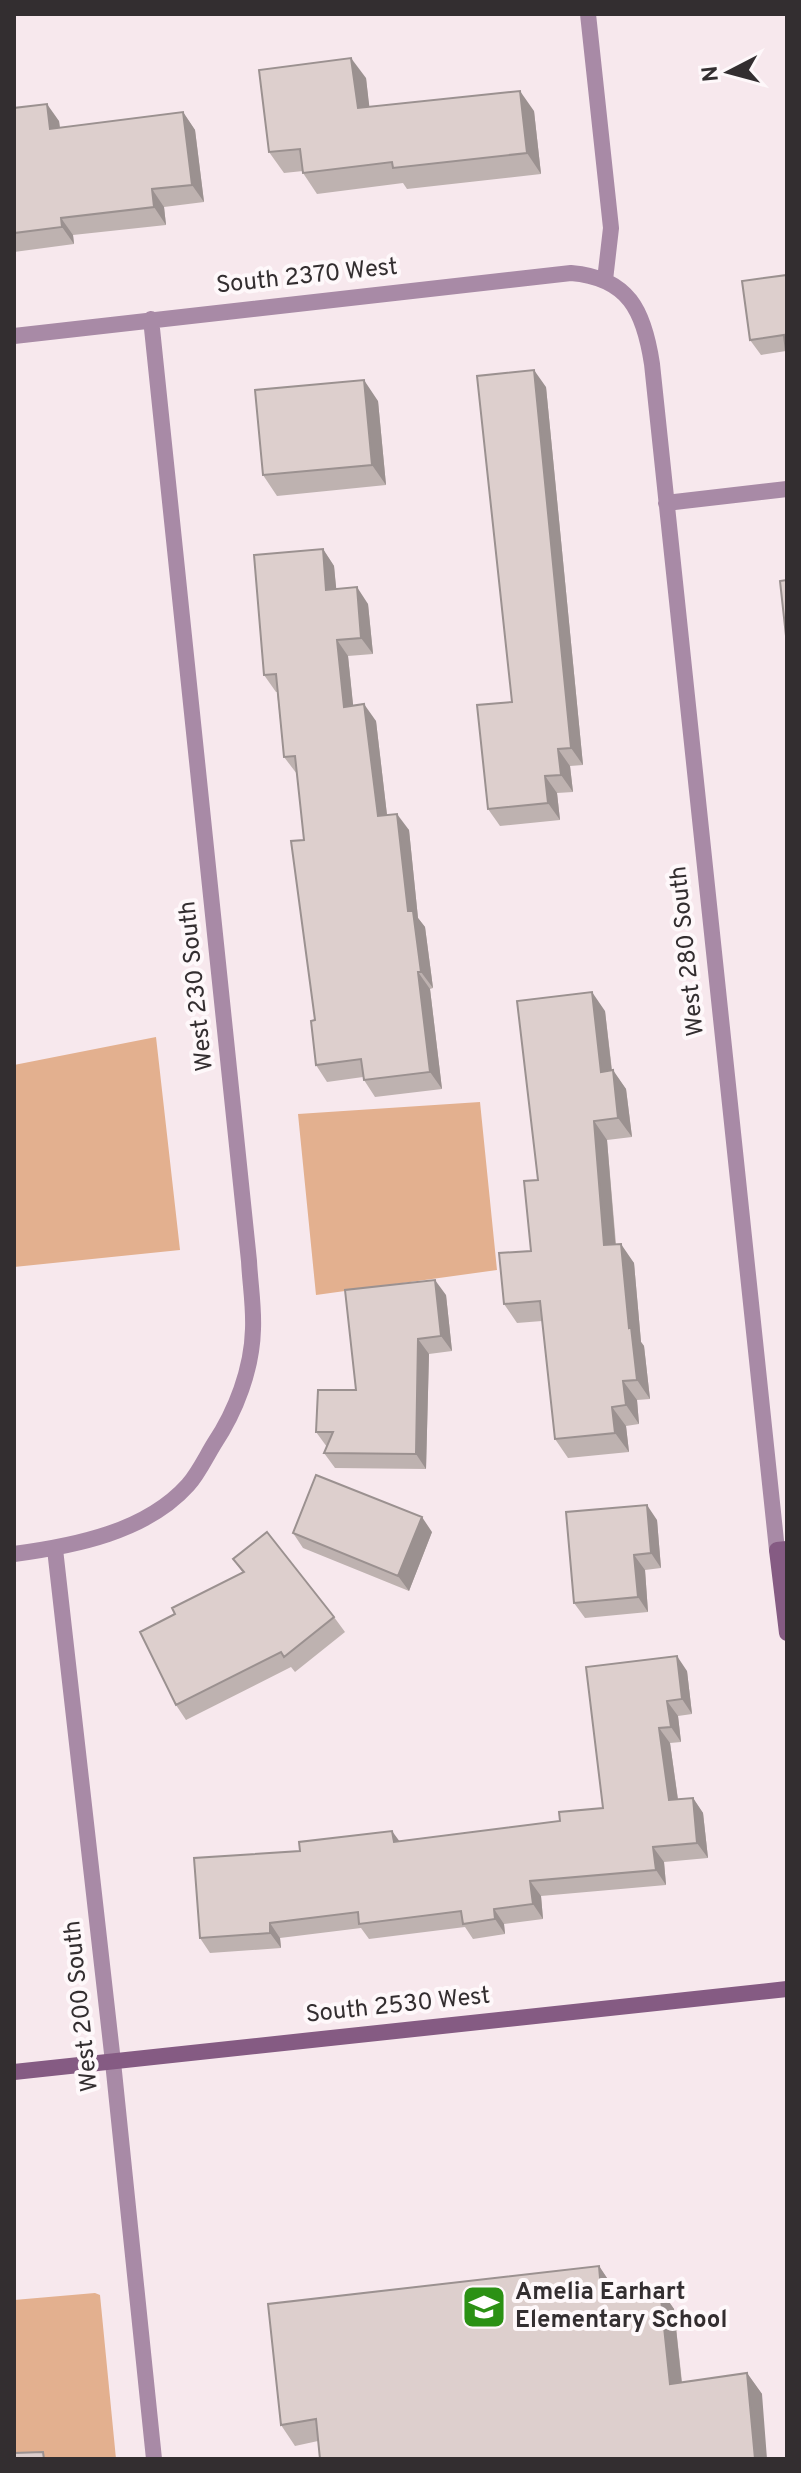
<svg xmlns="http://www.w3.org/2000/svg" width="801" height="2473" font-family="Overpass,sans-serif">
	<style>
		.green { fill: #e3b08f }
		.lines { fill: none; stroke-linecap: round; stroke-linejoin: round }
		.street { stroke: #a88aa6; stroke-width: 16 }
		.secondary { stroke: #855b83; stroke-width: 16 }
		.wall { fill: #beb2b0 }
		.shaded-wall { fill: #9b9190 }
		.building { fill: #ddcfcd; stroke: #9b9190; stroke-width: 2 }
		.labels { text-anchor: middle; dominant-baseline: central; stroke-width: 8; stroke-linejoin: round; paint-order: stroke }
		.street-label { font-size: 24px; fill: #332e30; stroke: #fef8fa }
		.poi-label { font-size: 24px; font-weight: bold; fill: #332e30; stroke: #fef8fa; text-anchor: start }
	</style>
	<rect width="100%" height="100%" fill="#f7e8ed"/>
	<path class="green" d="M156,1037L180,1250L14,1267V1065Z
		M480,1102L497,1270L316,1295L298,1114Z
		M95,2293L100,2295L116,2459H14V2300Z"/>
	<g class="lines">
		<path class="street" d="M588,14L611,228L605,280
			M14,336L571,273C629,278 644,311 652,364L777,1550
			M666,503L787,489
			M55,1549L113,2062L154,2459
			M14,1554C74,1546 146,1532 188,1485C198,1474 206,1457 214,1444C236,1411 252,1369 253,1329C254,1306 250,1283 249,1261L151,319"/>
		<path class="secondary" d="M787,1549L777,1550L787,1633
			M14,2072L787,1989"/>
	</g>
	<path class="wall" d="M366,78L369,107L534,111L541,174L407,189L403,183L317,194L303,173V171L284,173L269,152Z
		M14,108L59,121L60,128L183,112L195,130L204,202L164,207L166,225L73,235L74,244L14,252Z
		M787,275L786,351L761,355L750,340Z
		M546,387L583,765L570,766L573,792L557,793L560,820L500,826L488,809L512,702Z
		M378,401L386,485L277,496L263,475Z
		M323,549L334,566L336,589L368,604L373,654L348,656L353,706L376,721L387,815L409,830L418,918L425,927L433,988L430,989L442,1089L375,1097L364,1080L363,1077L327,1082L316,1065L315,1020L304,840L297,774L284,757L277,692H276L264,675Z
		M605,1011L612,1070L626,1089L632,1137L607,1140L616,1244L634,1263L641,1342L644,1346L650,1399L637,1400L639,1424L626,1426L629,1452L568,1458L555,1439L542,1321L517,1323L504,1304L531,1251L538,1180Z
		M446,1295L452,1351L429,1354L426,1469L335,1468L324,1453L327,1447L316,1432Z
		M657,1520L661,1568L645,1570L648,1612L585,1618L574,1603Z
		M432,1532L409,1591L303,1548L293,1533Z
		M233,1559L334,1617L345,1632L295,1672L291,1667L186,1720L176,1705L175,1614L243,1573Z
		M586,1667L687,1671L692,1714L678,1716L681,1742L670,1743L678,1799L693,1798L703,1813L708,1858L664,1862L666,1885L541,1896L543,1919L504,1924L505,1934L473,1939L465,1927L369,1939L361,1928L280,1938L281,1948L210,1953L200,1938L300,1851L400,1841L560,1821L603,1808Z
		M599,2266L613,2287L614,2289H660L674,2309L682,2382L747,2373L762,2394L318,2441L295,2446L281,2425Z"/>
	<path class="shaded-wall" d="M351,58L366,78L372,129L358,108Z
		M520,91L534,111L541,174L527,153Z
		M47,104L59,121L62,146L50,129Z
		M183,112L195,130L204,202L192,185Z
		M152,189L164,207L166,225L154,207Z
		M61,218L73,235L74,244L62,227Z
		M534,370L546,387L583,765L571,748Z
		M364,380L378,401L386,485L372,465Z
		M323,549L334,566L338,606L326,590Z
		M357,587L368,604L373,654L361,638Z
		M337,640L348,656L355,723L344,707Z
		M364,704L376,721L389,832L378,816Z
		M558,749L570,766L573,792L561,775Z
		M545,776L557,793L560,820L548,803Z
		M397,814L409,830L418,918L425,927L433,988L421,972L408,911Z
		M418,972L430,989L442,1089L430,1072Z
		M592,992L605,1011L614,1091L601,1072Z
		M613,1070L626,1089L632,1137L618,1118Z
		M594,1121L607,1140L617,1264L604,1245Z
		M621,1244L634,1263L641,1342L644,1346L650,1399L637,1380L629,1328Z
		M435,1280L446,1295L452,1351L441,1336Z
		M418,1339L429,1354L426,1469L416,1454Z
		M623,1381L637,1400L639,1424L626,1405Z
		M612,1407L626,1426L629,1452L615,1433Z
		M647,1505L657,1520L661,1568L651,1553Z
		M422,1517L432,1532L409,1591L398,1576Z
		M634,1555L645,1570L648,1612L638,1597Z
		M677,1656L687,1671L692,1714L682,1699Z
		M667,1701L678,1716L681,1742L671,1727Z
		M659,1728L670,1743L680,1815L669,1800Z
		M693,1798L703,1813L708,1858L697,1843Z
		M392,1831L403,1846L394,1842Z
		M653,1847L664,1862L666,1885L656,1870Z
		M530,1881L541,1896L543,1919L533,1904Z
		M494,1909L504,1924L505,1934L495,1919Z
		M270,1923L280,1938L281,1948L270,1933Z
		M599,2266L613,2287L616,2310L601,2290Z
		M660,2289L674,2309L684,2405L670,2384Z
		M747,2373L762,2394L767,2459H755Z"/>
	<path class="building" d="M351,58L358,108L520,91L527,153L393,168L392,162L303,173L300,149L269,152L259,70Z
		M47,104L50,129L183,112L192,185L152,189L154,207L61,218L62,227L14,233V108Z
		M787,275V360L784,335L750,340L742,281Z
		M534,370L571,748L558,749L561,775L545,776L548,803L488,809L477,705L512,702L477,376Z
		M364,380L372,465L263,475L255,390Z
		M323,549L326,590L357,587L361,638L337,640L344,707L364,704L378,816L397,814L408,911H413L421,972H418L430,1072L364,1080L361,1059L316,1065L311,1021L315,1020L291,841L304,840L295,756L284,757L276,674L264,675L254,555Z
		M787,580V645L780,581Z
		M592,992L601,1072L613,1070L618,1118L594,1121L604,1245L621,1244L629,1328L631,1327L637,1380L623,1381L626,1405L612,1407L615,1433L555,1439L540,1301L504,1304L499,1253L531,1251L524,1181L538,1180L517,1001Z
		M435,1280L441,1336L418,1339L416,1454L324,1453L333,1432H316L318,1390H356L345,1290Z
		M316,1475L422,1517L398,1576L293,1533Z
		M647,1505L651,1553L634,1555L638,1597L574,1603L566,1512Z
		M267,1532L334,1617L284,1657L281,1652L176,1705L140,1632L175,1614L172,1608L244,1572L233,1559Z
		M677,1656L682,1699L667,1701L671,1727L659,1728L669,1800L693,1798L697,1843L653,1847L656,1870L530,1881L533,1904L494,1909L495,1919L463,1924L461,1911L359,1924L358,1912L270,1923V1933L200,1938L194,1858L300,1851L299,1842L392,1831L394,1842L560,1821L559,1812L603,1808L586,1667Z
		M599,2266L601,2290L660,2289L670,2384L747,2373L755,2459H320L316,2419L281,2425L268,2304Z
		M43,2452L44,2459H14V2453Z"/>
	<defs>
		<g id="school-square" transform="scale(2.3)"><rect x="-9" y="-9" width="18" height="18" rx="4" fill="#2b9114" stroke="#fef8fa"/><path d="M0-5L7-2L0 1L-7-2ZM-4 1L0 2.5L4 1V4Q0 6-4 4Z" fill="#fff"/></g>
	</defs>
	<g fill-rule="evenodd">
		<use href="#school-square" x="484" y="2307"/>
	</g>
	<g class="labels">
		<g class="street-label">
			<text transform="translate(307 277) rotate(-6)">South 2370 West</text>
			<text transform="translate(688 951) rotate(-96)">West 280 South</text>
			<text transform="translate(197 986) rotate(-96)">West 230 South</text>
			<text transform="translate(82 2006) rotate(-96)">West 200 South</text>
			<text transform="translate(398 2006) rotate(-6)">South 2530 West</text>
		</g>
		<g class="poi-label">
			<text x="515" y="2293">Amelia Earhart<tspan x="515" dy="28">Elementary School</tspan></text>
		</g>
	</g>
	<rect width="801" height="2473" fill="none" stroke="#332e30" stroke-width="32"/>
	<g transform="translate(729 72) rotate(264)" stroke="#fef8fa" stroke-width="6" paint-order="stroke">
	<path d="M0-6L14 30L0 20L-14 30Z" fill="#332e30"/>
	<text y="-12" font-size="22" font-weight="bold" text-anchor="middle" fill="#332e30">N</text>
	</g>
</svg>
